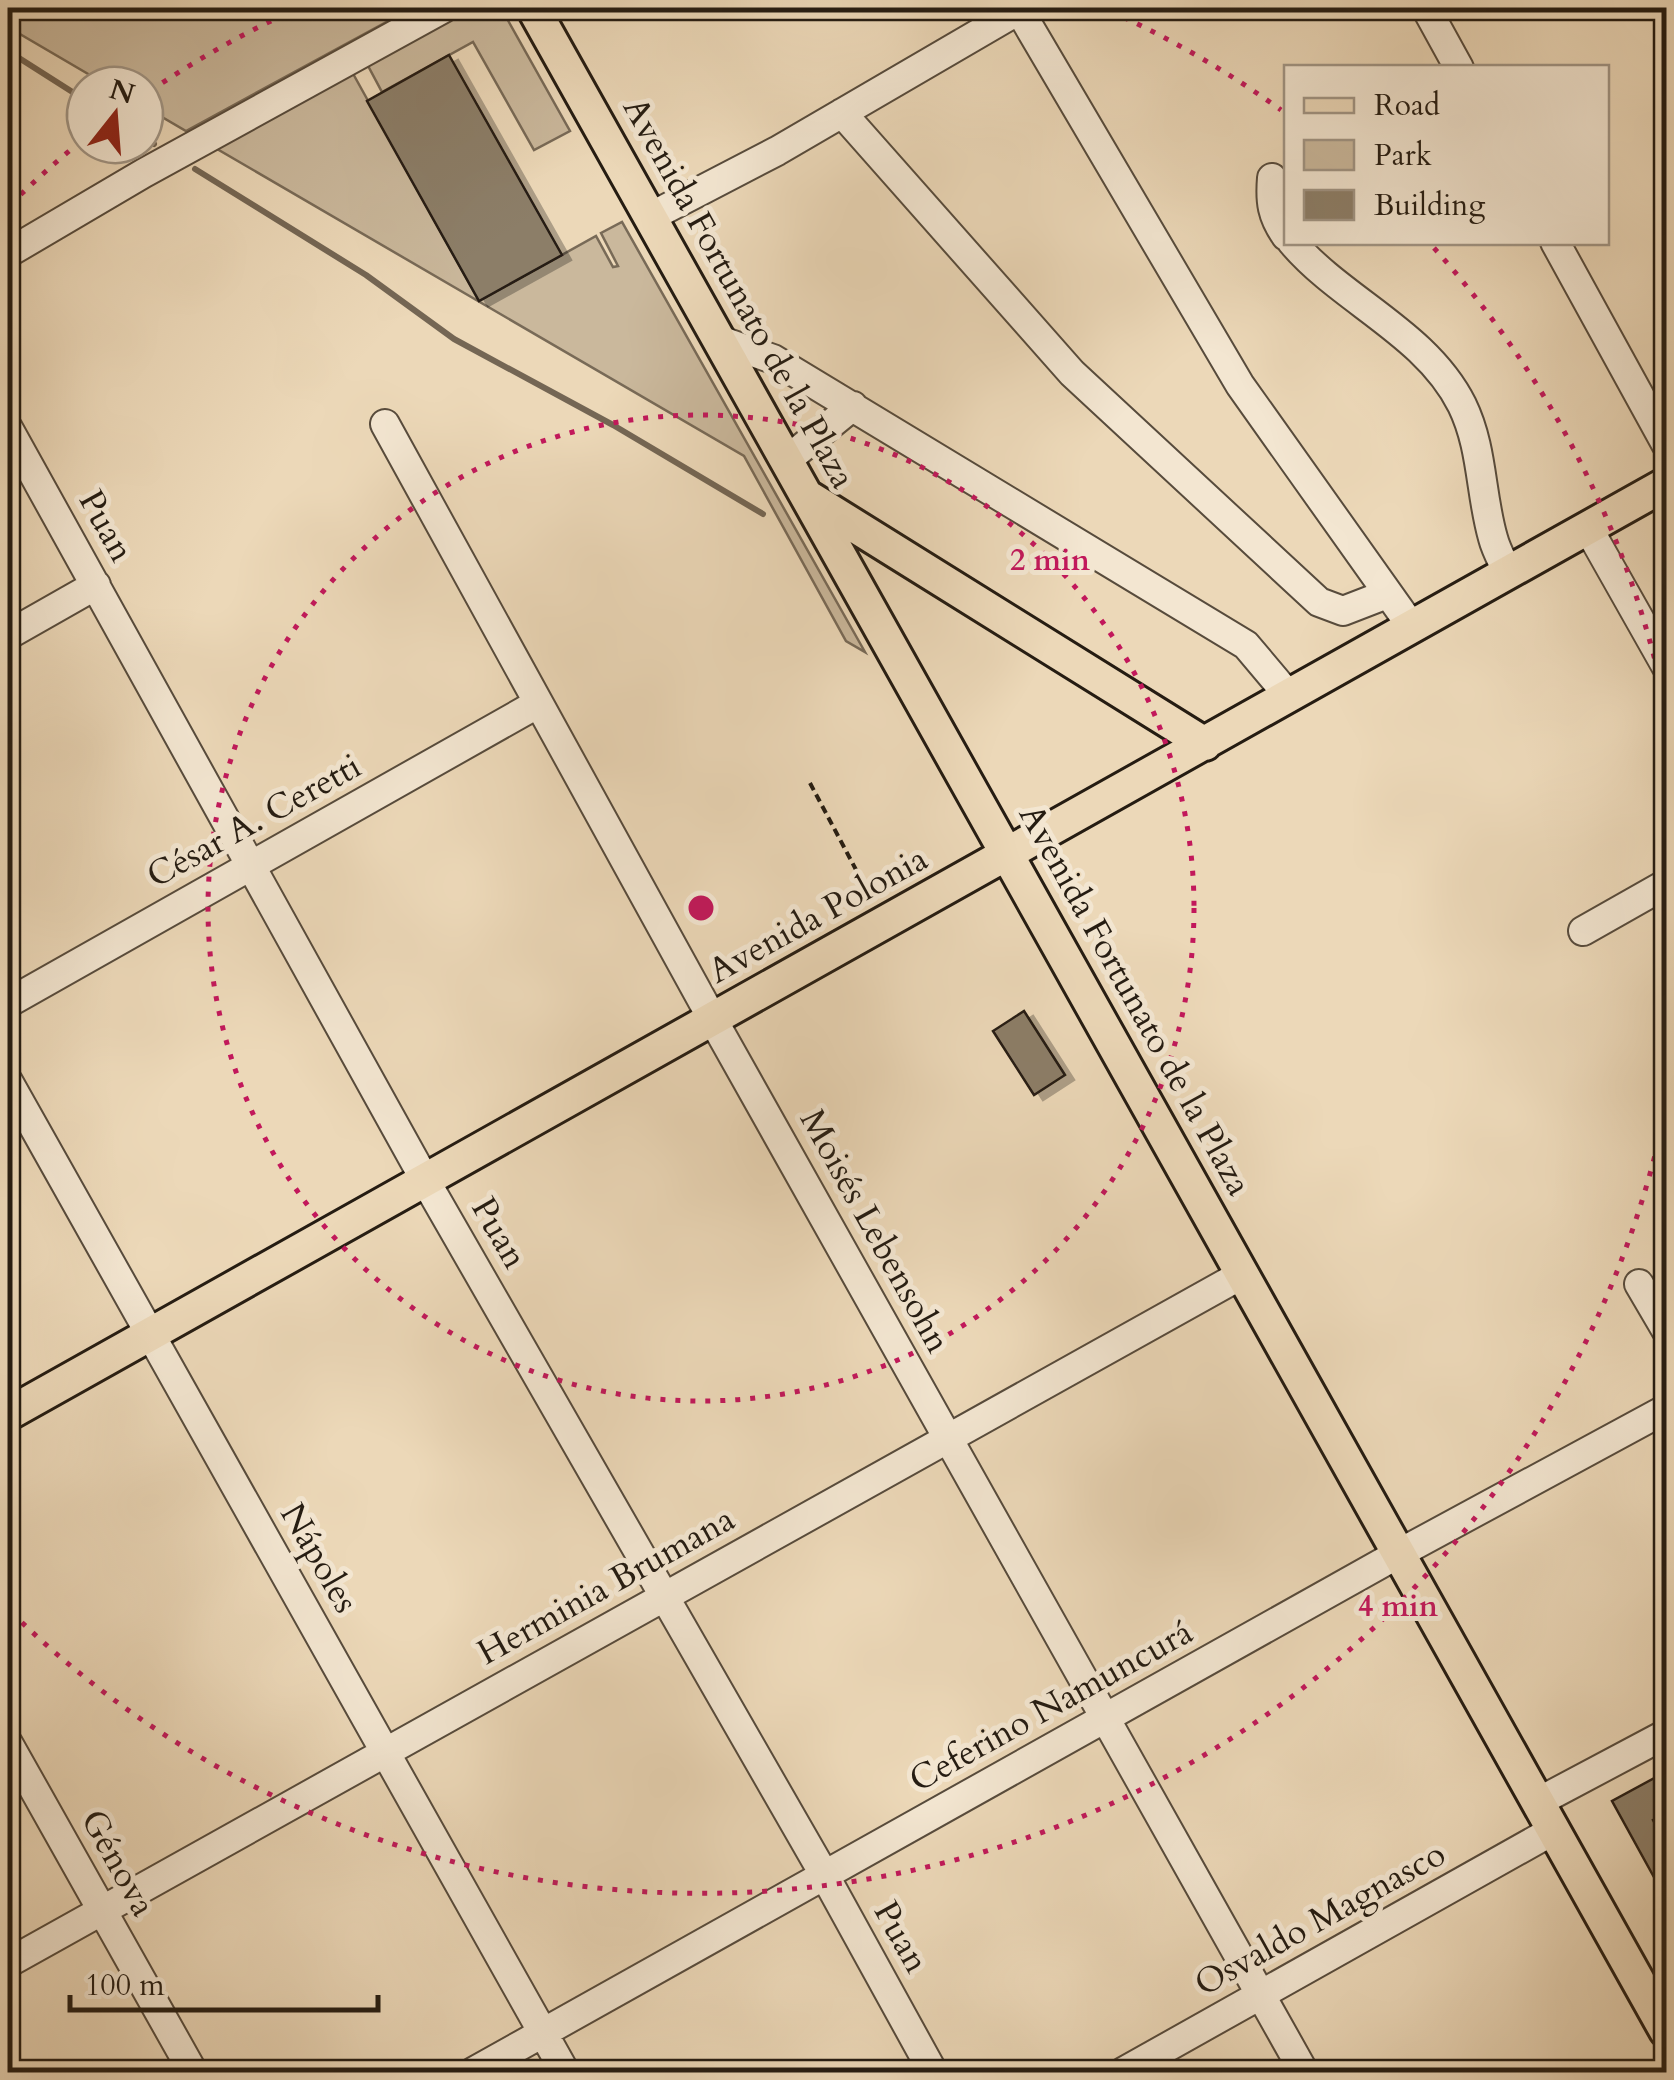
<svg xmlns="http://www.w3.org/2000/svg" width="1674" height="2080" font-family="Cardo,serif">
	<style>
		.green { fill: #cab89c; stroke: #786a57; stroke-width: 2.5 }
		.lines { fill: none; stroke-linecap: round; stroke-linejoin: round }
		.stream { stroke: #746654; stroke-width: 6 }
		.building { fill: #8c7e68; stroke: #251c12; stroke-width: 2.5; filter: url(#shadow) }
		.minor-casing { stroke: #574b3c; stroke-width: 32 }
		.major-casing { stroke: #251c12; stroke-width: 38 }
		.path { stroke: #251c12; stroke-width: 4; stroke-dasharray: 8 5; stroke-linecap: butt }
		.minor { stroke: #f3e6d1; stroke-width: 28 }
		.major { stroke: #ecd8b8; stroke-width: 32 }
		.ring { fill: none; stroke: #c2185b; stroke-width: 5; stroke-dasharray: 5 10 }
		.labels { text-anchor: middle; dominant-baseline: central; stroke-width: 10; stroke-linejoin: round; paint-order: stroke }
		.street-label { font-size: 35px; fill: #251c12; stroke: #f3e6d1 }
		.centre { fill: #c2185b; stroke: #f3e6d1; stroke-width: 5 }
		.ring-label { font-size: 30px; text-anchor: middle; font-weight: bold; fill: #c2185b; stroke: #f3e6d1; stroke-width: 10; stroke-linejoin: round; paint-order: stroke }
	</style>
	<defs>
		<filter id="shadow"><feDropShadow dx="9" dy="5" stdDeviation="0" flood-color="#0004"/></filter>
	</defs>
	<rect width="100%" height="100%" fill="#ecd8b8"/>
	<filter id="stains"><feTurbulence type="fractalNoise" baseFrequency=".002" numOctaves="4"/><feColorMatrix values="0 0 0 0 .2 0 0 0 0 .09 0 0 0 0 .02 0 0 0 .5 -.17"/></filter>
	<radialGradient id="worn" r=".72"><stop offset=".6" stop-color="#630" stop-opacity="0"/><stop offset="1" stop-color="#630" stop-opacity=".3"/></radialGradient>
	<path class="green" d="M8,8H412L186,131L145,107V85H107L8,27Z
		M467,8H501L570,131L534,150L473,42L382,92L366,62Z
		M351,70L479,301L596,236L613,267L618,266L601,233L622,222L865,652L846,641L744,456L212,146Z"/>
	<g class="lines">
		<path class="stream" d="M8,51L85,100
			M145,138L154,144
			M195,169L366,275L454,339L613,425L763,514"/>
	</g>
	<path class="building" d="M449,55L562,255L479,301L367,101Z
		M1024,1011L1065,1075L1034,1095L993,1031Z
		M1660,1775L1666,1788V1813L1653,1820L1666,1845V1899L1612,1801Z"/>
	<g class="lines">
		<g class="minor-casing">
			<path id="minor" d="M1018,8L1240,385L1412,627
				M1426,8L1459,68
				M842,113L1072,373L1319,602L1343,611L1387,594
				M1272,178C1270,202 1272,216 1286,236
				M650,217L777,151L1019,10
				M1292,242C1342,301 1426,333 1462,405C1483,448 1480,493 1493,538C1496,550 1503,562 1508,573
				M1555,242L1666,444
				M8,253L144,173L444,8
				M719,340L773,359L1246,645L1289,696
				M385,424L713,1020L1304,2072
				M8,428L425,1180L825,1876L933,2072
				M787,460L853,406
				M1588,528L1666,666
				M8,635L96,585
				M1583,931L1666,884
				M8,1003L537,704
				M8,1081L565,2072
				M1639,1284L1666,1330
				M8,1743L193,2072
				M1538,1802L1666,1734
				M8,1963L1241,1275
				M473,2072L1398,1554L1666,1409
				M1123,2072L1554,1830"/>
		</g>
		<g class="major-casing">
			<path id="major" d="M533,8L1666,2031
				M810,498L1205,744
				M8,1414L1666,484"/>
		</g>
		<path class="path" d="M810,783L871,898"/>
		<use href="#minor" class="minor"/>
		<use href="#major" class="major"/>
	</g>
	<g class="ring">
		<circle cx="701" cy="908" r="493"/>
		<path d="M1665 1113A986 986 0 0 1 10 1611M10 205A986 986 0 0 1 80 142M150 91A986 986 0 0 1 292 11M1110 11A986 986 0 0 1 1281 110M1434 248A986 986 0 0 1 1665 703"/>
	</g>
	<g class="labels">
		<g class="street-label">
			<text transform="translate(739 293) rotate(61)">Avenida Fortunato de la Plaza</text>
			<text transform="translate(106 526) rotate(61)">Puan</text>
			<text transform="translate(254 821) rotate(-29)">César A. Ceretti</text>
			<text transform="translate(818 915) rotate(-29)">Avenida Polonia</text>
			<text transform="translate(1135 1000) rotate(61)">Avenida Fortunato de la Plaza</text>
			<text transform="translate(875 1231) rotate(61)">Moisés Lebensohn</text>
			<text transform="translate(499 1233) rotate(60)">Puan</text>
			<text transform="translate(319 1558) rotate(60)">Nápoles</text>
			<text transform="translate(606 1586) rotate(-29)">Herminia Brumana</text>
			<text transform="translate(1051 1706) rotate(-29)">Ceferino Namuncurá</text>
			<text transform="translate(118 1863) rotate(61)">Génova</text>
			<text transform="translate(1320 1919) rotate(-29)">Osvaldo Magnasco</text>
			<text transform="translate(901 1937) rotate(61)">Puan</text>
		</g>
	</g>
	<circle cx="701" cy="908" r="15" class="centre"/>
	<g class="ring-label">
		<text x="1050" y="570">2 min</text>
		<text x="1398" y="1616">4 min</text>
	</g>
	<rect width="1674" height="2080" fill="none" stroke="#ecd8b8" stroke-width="40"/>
	<rect x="10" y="10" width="1654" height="2060" fill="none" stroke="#251c12" stroke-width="5"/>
	<rect x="20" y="20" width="1634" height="2040" fill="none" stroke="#251c12" stroke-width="2.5"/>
	<rect x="1284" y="65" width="325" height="180" fill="#f3e6d1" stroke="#a19585" stroke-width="2.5"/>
	<rect x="1304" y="98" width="50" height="15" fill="#ecd8b8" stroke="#a19585" stroke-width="2.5"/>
	<text x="1374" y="115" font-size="30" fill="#251c12">Road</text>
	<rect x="1304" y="140" width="50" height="30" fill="#cab89c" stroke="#a19585" stroke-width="2.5"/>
	<text x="1374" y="165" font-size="30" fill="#251c12">Park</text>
	<rect x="1304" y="190" width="50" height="30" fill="#8c7e68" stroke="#a19585" stroke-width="2.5"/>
	<text x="1374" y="215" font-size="30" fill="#251c12">Building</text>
	<g transform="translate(115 115) rotate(17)"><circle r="48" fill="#f3e6d1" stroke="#a19585" stroke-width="2.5"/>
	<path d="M0-8L18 38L0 25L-18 38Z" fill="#8f2418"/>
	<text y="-15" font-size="28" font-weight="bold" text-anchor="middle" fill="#251c12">N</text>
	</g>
	<path d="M70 1995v15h308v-15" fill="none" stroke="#251c12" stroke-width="5"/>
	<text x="85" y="1995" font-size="30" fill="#251c12" stroke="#f3e6d1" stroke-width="8" paint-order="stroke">100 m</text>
	<rect width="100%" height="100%" filter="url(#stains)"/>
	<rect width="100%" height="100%" fill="url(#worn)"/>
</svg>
